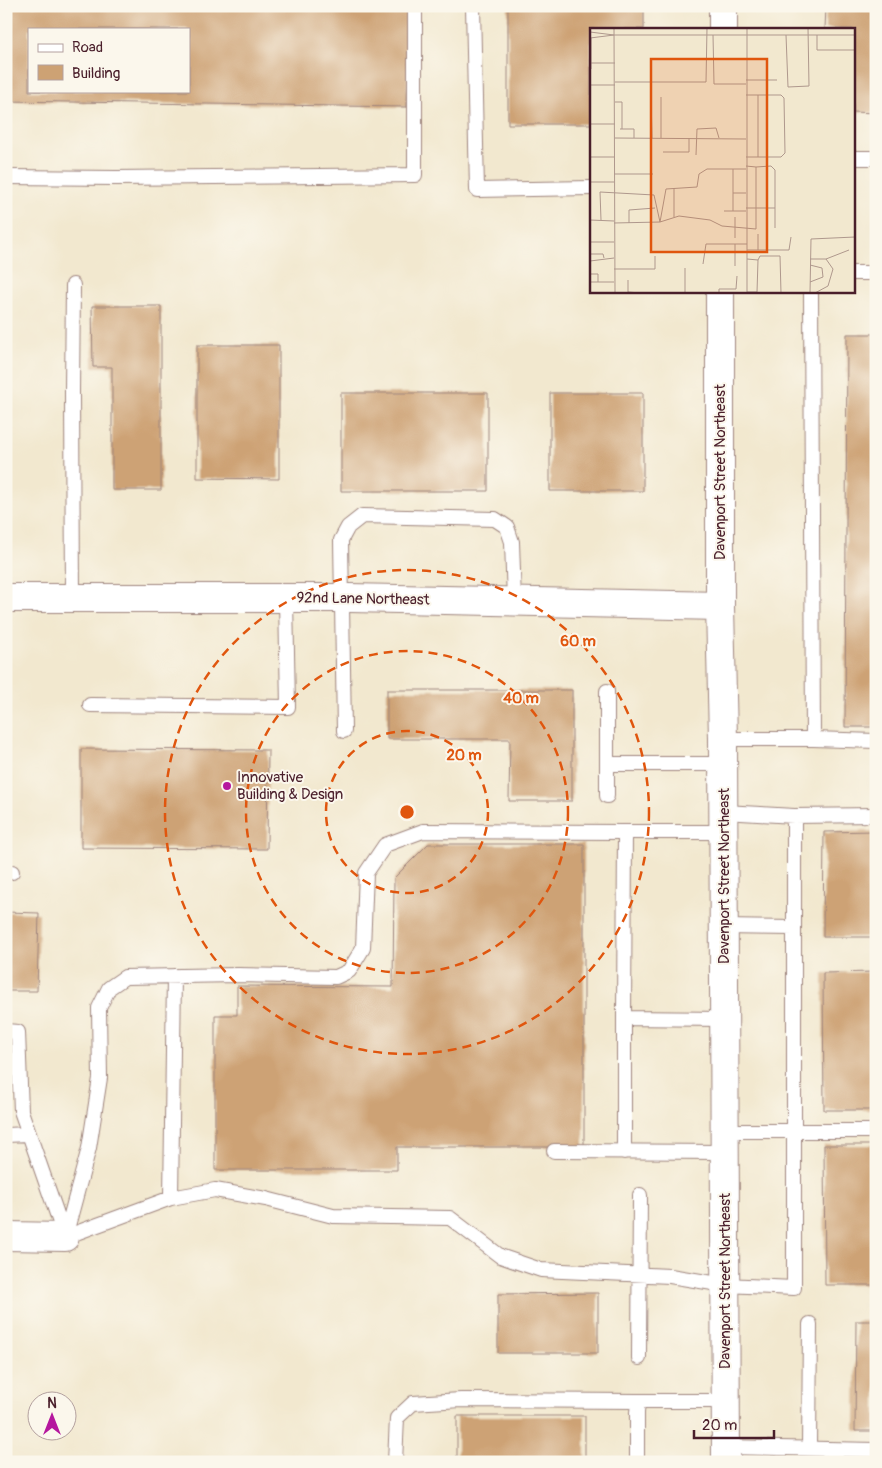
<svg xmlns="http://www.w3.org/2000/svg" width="882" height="1468" font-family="Pangolin,sans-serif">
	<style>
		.building { fill: #cda274; fill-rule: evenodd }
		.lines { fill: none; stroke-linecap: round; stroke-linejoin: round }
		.service-casing { stroke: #9e847d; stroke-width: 16 }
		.minor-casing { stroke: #9e847d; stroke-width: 30 }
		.service { stroke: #fff; stroke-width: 14 }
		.minor { stroke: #fff; stroke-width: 28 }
		.ring { fill: none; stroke: #e0560e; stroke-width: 2.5; stroke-dasharray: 9 6 }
		.poi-dot { fill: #b5179e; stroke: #fbf7ec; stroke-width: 2 }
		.labels { text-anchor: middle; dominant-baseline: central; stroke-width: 4; stroke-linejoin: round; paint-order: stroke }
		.street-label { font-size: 15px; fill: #4a1f2b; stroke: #fbf7ec }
		.poi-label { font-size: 15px; fill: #4a1f2b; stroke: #fbf7ec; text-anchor: start }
		.inset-road { fill: none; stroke: #af988d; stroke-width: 1 }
		.view { fill: #e0560e; fill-opacity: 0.15; stroke: #e0560e; stroke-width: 2.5 }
		.inset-edge { fill: none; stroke: #4a1f2b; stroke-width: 2.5 }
		.centre { fill: #e0560e; stroke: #fbf7ec; stroke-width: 2.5 }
		.ring-label { font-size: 15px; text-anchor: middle; font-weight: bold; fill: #e0560e; stroke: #fbf7ec; stroke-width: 4; stroke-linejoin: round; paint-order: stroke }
	</style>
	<rect width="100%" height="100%" fill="#fbf7ec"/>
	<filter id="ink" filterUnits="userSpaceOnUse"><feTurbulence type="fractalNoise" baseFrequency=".02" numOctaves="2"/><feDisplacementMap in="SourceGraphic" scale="10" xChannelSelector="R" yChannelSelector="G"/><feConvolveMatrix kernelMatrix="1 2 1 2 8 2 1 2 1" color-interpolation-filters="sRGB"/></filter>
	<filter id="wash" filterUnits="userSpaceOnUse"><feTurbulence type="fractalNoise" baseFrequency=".0096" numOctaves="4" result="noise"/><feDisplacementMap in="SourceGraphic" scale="20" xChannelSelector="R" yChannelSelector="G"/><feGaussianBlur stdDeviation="1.12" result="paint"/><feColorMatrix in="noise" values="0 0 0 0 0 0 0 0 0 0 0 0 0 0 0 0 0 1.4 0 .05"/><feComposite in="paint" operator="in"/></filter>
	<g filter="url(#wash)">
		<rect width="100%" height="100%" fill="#f2e8cf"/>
		<g id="blocks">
			<path class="building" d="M6,6H409L407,107L6,101ZM29,29H189V91H29Z
				M508,6H644V29H591V124H508Z
				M826,6H876V113L853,112V29H825Z
				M92,306H161V490H112V367H93Z
				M847,334H876V727H845Z
				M197,345H279V479L197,478Z
				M341,393H488V491H341Z
				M550,393H643V491H550Z
				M387,690H572V801H509L510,739H387Z
				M81,749L268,750L267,849L81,848Z
				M876,831V937H823L824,832Z
				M428,844H584V1147H397V1170H215V1015H237V986L393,987L394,878Z
				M6,912L39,913L37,991H6Z
				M876,972V1110H824L823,973Z
				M824,1145H876V1285H825Z
				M598,1293V1353H498V1294Z
				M856,1321H876V1431H855Z
				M457,1416H585V1462H457Z"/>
		</g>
	</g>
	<g filter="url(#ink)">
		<use href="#blocks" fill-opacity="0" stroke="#9e847d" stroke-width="1"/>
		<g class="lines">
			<g class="service-casing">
				<path id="service" d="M473,6L477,190L591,188
					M853,158H876
					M6,177L116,178L415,175V6
					M853,273H876
					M73,285L72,392L73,598
					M607,691V796
					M90,705L288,707L286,598
					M344,731L341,540L348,527L362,516L495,519L507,527L512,542L514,601
					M723,739H813L811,291
					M813,739L876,741
					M607,764H723
					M794,816L876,815
					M6,872H12
					M724,927L794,928
					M624,1018L625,832H724
					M6,1031L18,1032L21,1111L65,1237
					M724,1131H876
					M6,1135L29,1134
					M554,1151L724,1152
					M624,1152V1018L724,1019
					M171,1198L174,976
					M65,1237L171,1198L215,1190L266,1199L333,1216L450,1218L500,1256L541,1270L670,1276L725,1285L794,1288V816L724,812
					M65,1237L89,1148L100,1078L99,1008L109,988L125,977L238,975L336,977L349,971L363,948L366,873L385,845L423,831L625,832
					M639,1358L640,1195
					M726,1447L876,1450
					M809,1448L810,1324
					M395,1462L397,1418L413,1403L461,1400L638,1401
					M637,1462V1413L638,1401H726"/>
			</g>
			<g class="minor-casing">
				<path id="minor" d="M723,29V6
					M720,291V606L723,739L726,1462
					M6,598H350L720,606
					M6,1236L65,1237"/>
			</g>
			<use href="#service" class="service"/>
			<use href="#minor" class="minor"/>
		</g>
	</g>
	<g class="ring">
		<circle cx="407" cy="812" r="81"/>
		<circle cx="407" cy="812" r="161"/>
		<circle cx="407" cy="812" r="242"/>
	</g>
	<circle class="poi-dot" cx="227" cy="786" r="5"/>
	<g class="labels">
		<g class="street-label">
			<text transform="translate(720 472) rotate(-90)">Davenport Street Northeast</text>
			<text transform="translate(363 599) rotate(1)">92nd Lane Northeast</text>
			<text transform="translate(724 876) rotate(-90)">Davenport Street Northeast</text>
			<text transform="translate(725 1281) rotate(-90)">Davenport Street Northeast</text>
		</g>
		<g class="poi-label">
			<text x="237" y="777">Innovative<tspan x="237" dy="17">Building &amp; Design</tspan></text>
		</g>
	</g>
	<g transform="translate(590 28)">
		<rect width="265" height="265" fill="#f2e8cf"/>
		<path class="inset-road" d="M24,0L25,265M157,0V265M0,4L24,7M123,7L124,56H156M196,7L198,59L219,58L218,0M227,7V22H265M0,10L24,7H265M1,10V41M1,35H25M156,52H187M25,54H116L117,0M0,57H25M156,67H168V129H156M168,67H191L194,70L195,125L191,129H168M61,68L62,110M71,69V110M25,74H32V101M0,96H25M30,101H44V110M25,110L156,111M73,124H99V110M106,127L107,101L126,100L129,110M0,129H25M166,139L181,138L185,142V200M24,146H63M0,154H24M143,165V141H156M156,180H185M134,183H156M143,183V165H156M84,189V160M0,192L24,193M11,192L10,164L64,167L70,194M70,194L76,161L107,159L109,146L117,141H143M24,195L70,194L89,188L120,192L132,198L166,201V139L156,138M39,195V182L65,180M145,210V189M0,214H24M157,222H199L201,209M168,222V206M0,226H13L14,230M157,231L168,232L167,264H157M220,231H236L243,241L238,258L225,265M236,231L259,222M168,232L170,228H190L191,265M0,233L24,230M113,236L116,216H145M145,238V216H157M95,240V265M24,241H65V228M0,246H8V254M38,252V264L50,265M0,254H24M220,254L233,249L232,240L220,237M129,265V261H146L147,248M220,265L221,211L265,209"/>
		<path class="view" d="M61,31H177V224H61Z"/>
		<rect width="265" height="265" class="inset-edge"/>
	</g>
	<circle cx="407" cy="812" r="8" class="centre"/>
	<g class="ring-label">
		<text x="578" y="646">60 m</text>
		<text x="521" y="703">40 m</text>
		<text x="464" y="760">20 m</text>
	</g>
	<rect width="882" height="1468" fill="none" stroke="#fbf7ec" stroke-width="25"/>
	<rect x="28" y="28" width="162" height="65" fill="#fbf7ec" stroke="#b4a19f"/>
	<rect x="38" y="44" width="25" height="8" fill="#ffffff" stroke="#b4a19f"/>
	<text x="72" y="52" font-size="15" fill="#4a1f2b">Road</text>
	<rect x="38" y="65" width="25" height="15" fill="#cda274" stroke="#b4a19f"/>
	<text x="72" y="78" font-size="15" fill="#4a1f2b">Building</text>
	<g transform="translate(52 1416)"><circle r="24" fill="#fbf7ec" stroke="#b4a19f"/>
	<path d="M0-4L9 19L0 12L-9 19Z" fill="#b5179e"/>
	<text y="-8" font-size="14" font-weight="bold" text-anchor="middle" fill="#4a1f2b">N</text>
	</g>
	<path d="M694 1430v8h80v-8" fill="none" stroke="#4a1f2b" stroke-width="2.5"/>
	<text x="702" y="1430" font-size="15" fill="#4a1f2b" stroke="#fbf7ec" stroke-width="4" paint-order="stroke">20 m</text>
</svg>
